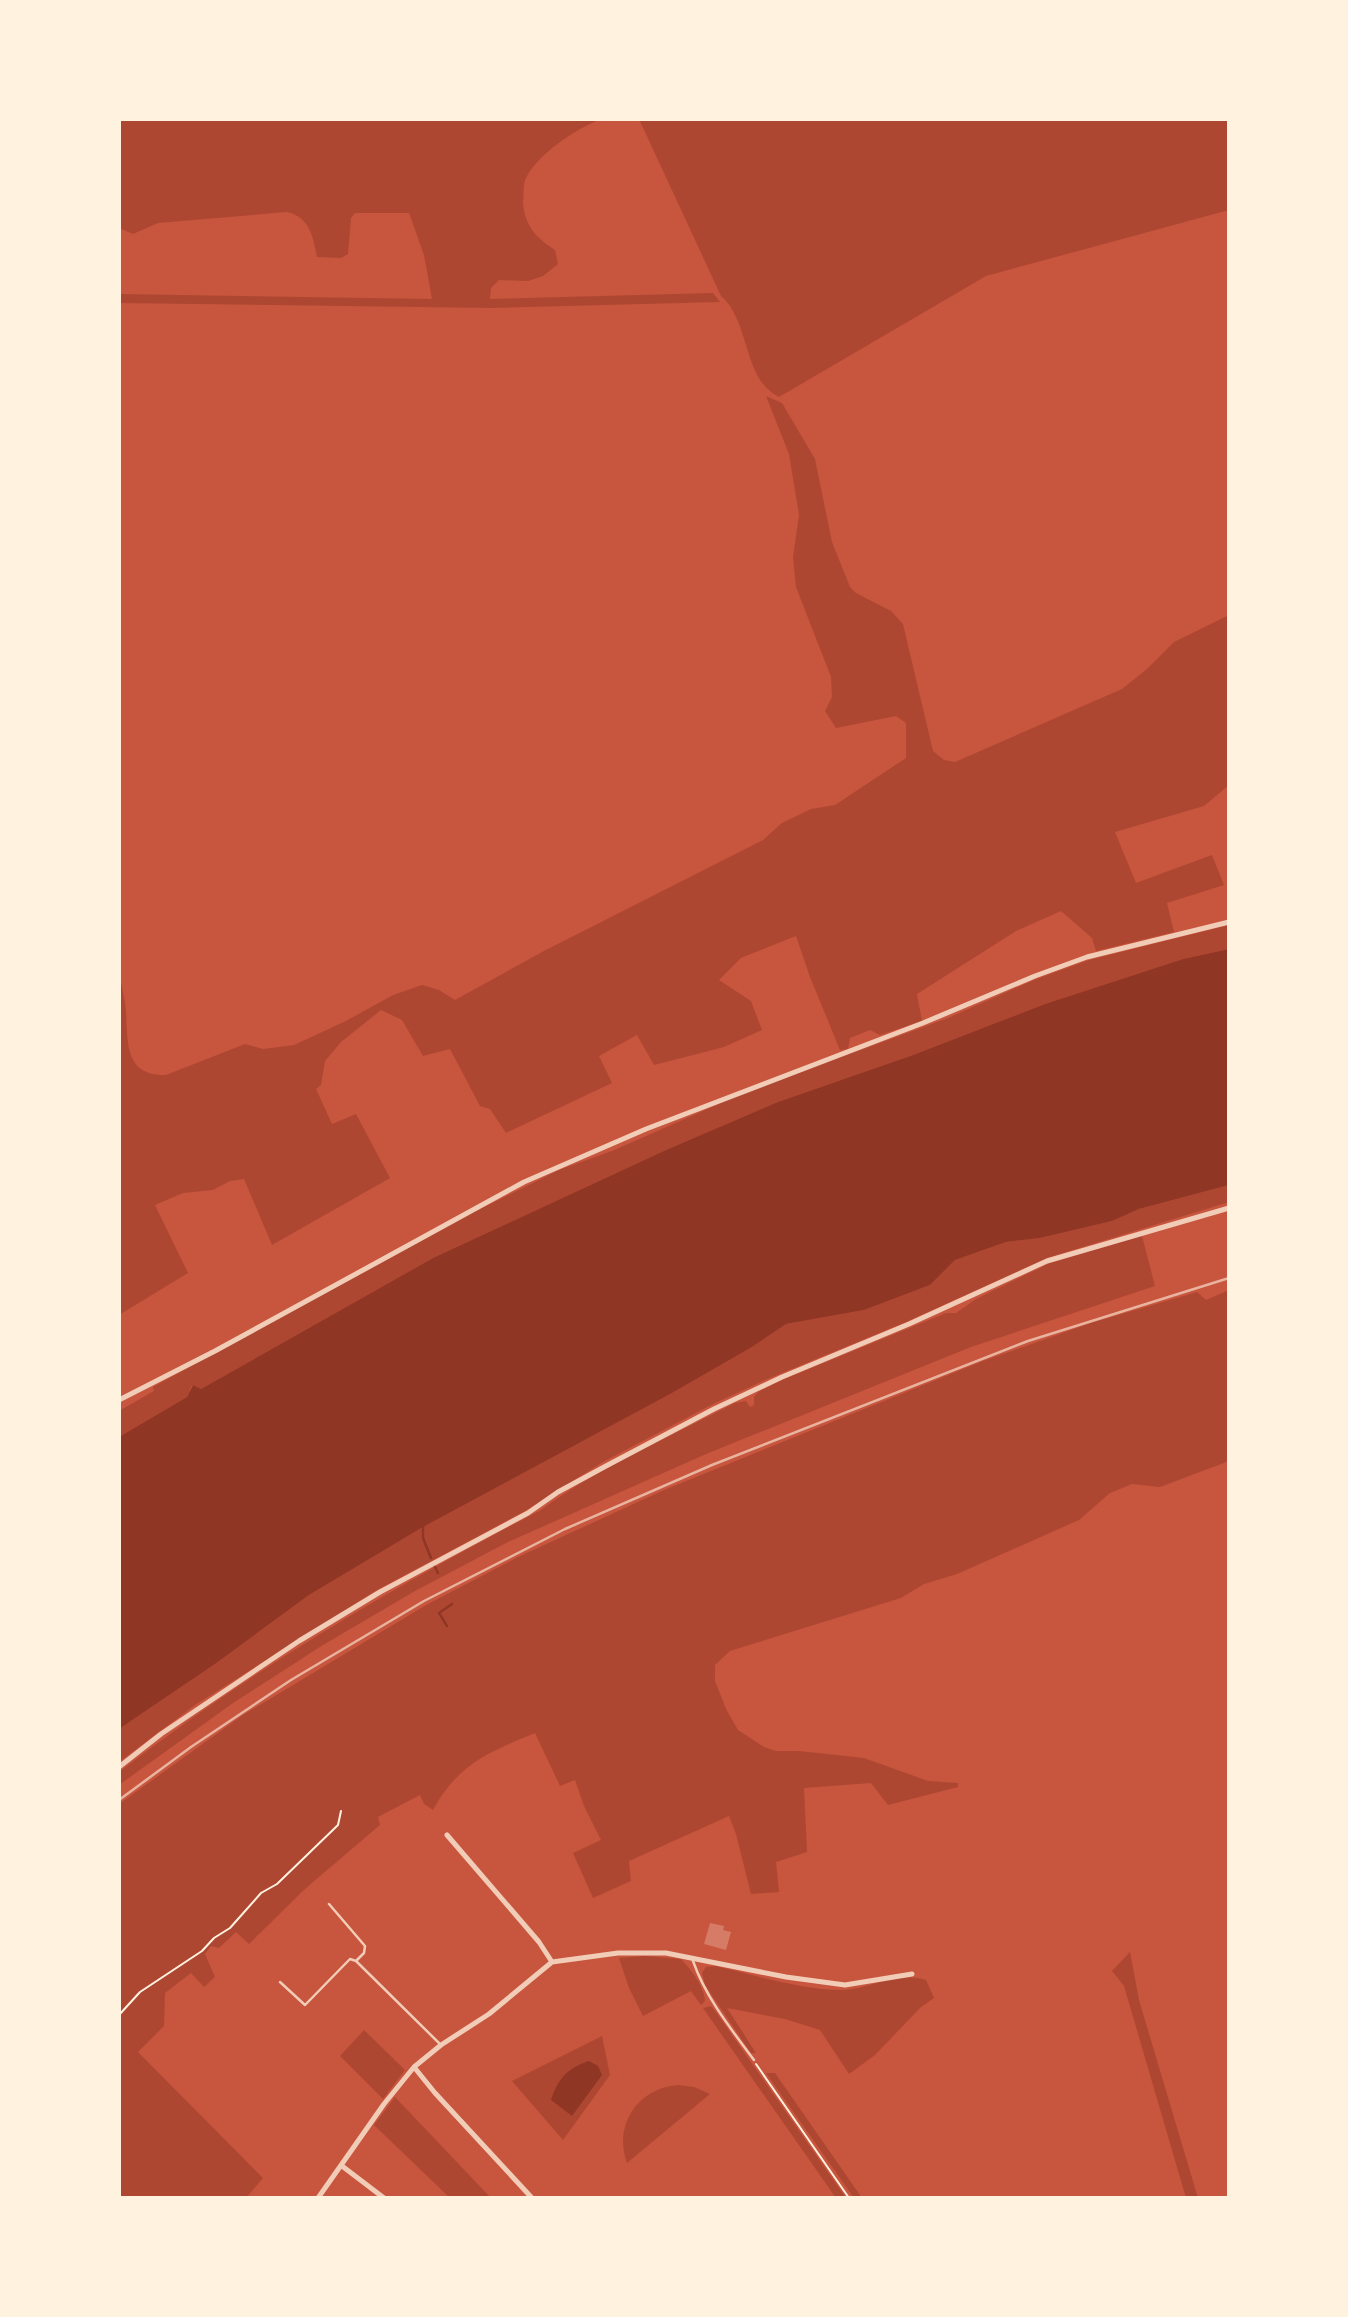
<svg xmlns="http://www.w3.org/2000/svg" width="1348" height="2317" font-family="'Alegreya Sans',sans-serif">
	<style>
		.green { fill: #ae4732 }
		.water { fill: #8f3625 }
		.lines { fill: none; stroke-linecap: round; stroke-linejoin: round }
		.stream { stroke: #8f3625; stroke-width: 2.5 }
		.building { fill: #d67c66 }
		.path { stroke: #fff3e0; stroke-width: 2 }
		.service { stroke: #f1ccb7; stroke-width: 2.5 }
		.minor { stroke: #f1ccb7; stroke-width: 5 }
		.rail { stroke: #e9b49f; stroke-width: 2.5 }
	</style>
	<rect width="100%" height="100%" fill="#c8553d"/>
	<path class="green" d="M119,119H601C576,129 537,154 525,180C523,186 524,195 523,202C523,214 529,228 538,237C543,242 549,246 555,250L558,264L543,276L528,281L499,280L491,288L490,299L713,293L720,302L492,308L119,303V294L432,299L424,255L409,213H355L351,218L348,254L341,258L317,257C313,237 310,217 287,212L158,223L133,234L119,228Z
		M639,119H1229V210L986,276L779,397C742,379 751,322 721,296Z
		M766,396L782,403L815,459L832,542L850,587L856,593L891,611L903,624L933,751L944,760L955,762L1122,689L1147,669L1174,642L1229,615V785L1204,806L1115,832L1136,883L1212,855L1224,885L1167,903L1174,932L1096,951L1092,938L1061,911L1016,931L917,994L922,1021L880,1035L870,1030L850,1038L848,1049L840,1050L810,977L796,936L741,958L719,980L751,1001L762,1030L724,1047L654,1065L637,1035L599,1056L612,1083L506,1133L490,1109L480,1106L450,1049L423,1056L402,1020L381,1010L341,1042L325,1061L321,1085L316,1089L332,1124L356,1114L390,1178L272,1245L244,1179L230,1181L213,1190L183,1193L155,1205L188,1273L119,1315V972C121,985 125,998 126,1011C128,1042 124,1076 166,1075L245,1044L263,1049L294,1045L346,1021L393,995L422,985L439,990L455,1000L542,952L763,840L782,823L811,809L835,805L906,758V723L896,716L836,728L825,711L832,697L831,677L796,587L793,557L799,515L789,454Z
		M1229,925V949L1183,959L1045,1004L913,1055L778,1102L666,1150L433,1258L201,1389L192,1385L187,1397L119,1437V1411L154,1391L153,1387L482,1208L559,1170L612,1151L746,1092L948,1018L1034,980L1089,960Z
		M1229,1185V1202L1047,1258L906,1322L765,1380L711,1405L603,1462L525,1511L377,1590L195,1705L119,1762V1729L215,1664L309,1595L423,1527L672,1393L752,1347L786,1324L864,1310L930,1285L955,1260L1006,1242L1040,1238L1112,1221L1139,1209Z
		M1142,1236L1155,1286L971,1347L706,1454L506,1543L415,1591L323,1645L233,1703L119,1785V1772C251,1670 393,1587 541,1510C599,1467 670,1437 735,1403L746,1401L750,1407L754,1405V1397L758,1392L782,1380L946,1313H956L976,1299L1050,1263Z
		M1229,1290V1461L1160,1487L1132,1484L1110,1493L1079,1520L957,1574L924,1584L901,1598L730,1651L715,1665V1681L726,1709L738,1730L764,1747L776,1751H799L864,1758L928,1781L958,1783V1787L888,1805L871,1783L804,1788L807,1852L776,1862L779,1892L751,1894L736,1834L729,1816L629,1861L631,1881L593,1898L573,1853L601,1840L584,1806L575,1780L560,1786L535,1733C489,1752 458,1764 433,1810L424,1804L420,1795L378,1817L380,1825L306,1888L249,1944L236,1932L219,1948L211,1946L205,1954L215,1977L204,1987L191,1973L165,1993L164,2026L138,2052L263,2178L246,2198H119V1804L243,1715L426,1605L518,1557L664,1490L983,1361L1091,1323L1197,1292L1206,1300Z
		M1130,1952L1139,2000L1198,2198H1186L1124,1986L1112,1971Z
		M645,1956L681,1959C691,1970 704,1985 705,2001L701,2005L691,1991L643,2016L629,1988L619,1958Z
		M715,1966C756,1975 800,1990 842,1990C870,1989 896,1971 926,1980L934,1998L921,2007L875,2055L849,2074L820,2030L785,2019L727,2008L756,2053H751L705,1985L702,1973L706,1967Z
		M711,2006L716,2012L846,2198H836L703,2008Z
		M364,2030L405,2070L383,2099L340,2056Z
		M602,2036L610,2075L563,2140L512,2081Z
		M766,2073H775L862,2198H854Z
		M678,2085L694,2087L710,2094L627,2163C613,2125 638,2088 678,2085Z
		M395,2097L491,2198H450L374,2125Z"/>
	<path class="water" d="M1229,949V1185L1139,1209L1112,1221L1040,1238L1006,1242L955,1260L930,1285L864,1310L786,1324L752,1347L672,1393L423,1527L309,1595L215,1664L119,1729V1437L187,1397L193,1385L201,1389L433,1258L666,1150L778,1102L913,1055L1045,1004L1183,959Z
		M589,2061L598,2066L602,2075L572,2116L551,2100C558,2079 567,2068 589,2061Z"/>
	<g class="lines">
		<path class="stream" d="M423,1525V1538L431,1558
			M435,1567L438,1573
			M447,1626L439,1613L452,1604"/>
	</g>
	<path class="building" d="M710,1923L724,1926L723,1930L731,1932L726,1950L704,1944Z"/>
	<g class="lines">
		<path class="path" d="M119,2015L140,1992L202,1951L214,1938L230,1928L261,1893L277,1884L338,1825L341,1811
			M756,2064L849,2198"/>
		<path class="service" d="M329,1904L365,1946L364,1953L356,1961L441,2045
			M693,1961C706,1998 731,2029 754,2060
			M280,1982L305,2005L350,1959L356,1961"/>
		<path class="minor" d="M119,1400L215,1351L524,1182L646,1129L923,1023L1035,976L1087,957L1229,922
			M119,1767L161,1734L299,1641L380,1592L528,1513L558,1492L606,1466L714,1409L782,1377L909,1324L1047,1261L1229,1208
			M447,1835L539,1942L552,1962
			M414,2067L435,2093L532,2198
			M342,2166L384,2198
			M318,2198L384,2104L414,2067L441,2045L489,2014L552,1962L618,1953H666L786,1977L845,1985L912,1974"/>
		<path class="rail" d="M119,1800L191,1747L291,1680L424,1601L565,1529L712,1465L1028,1341L1229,1278"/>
	</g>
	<rect width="1348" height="2317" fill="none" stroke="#fff3e0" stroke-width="242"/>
</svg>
